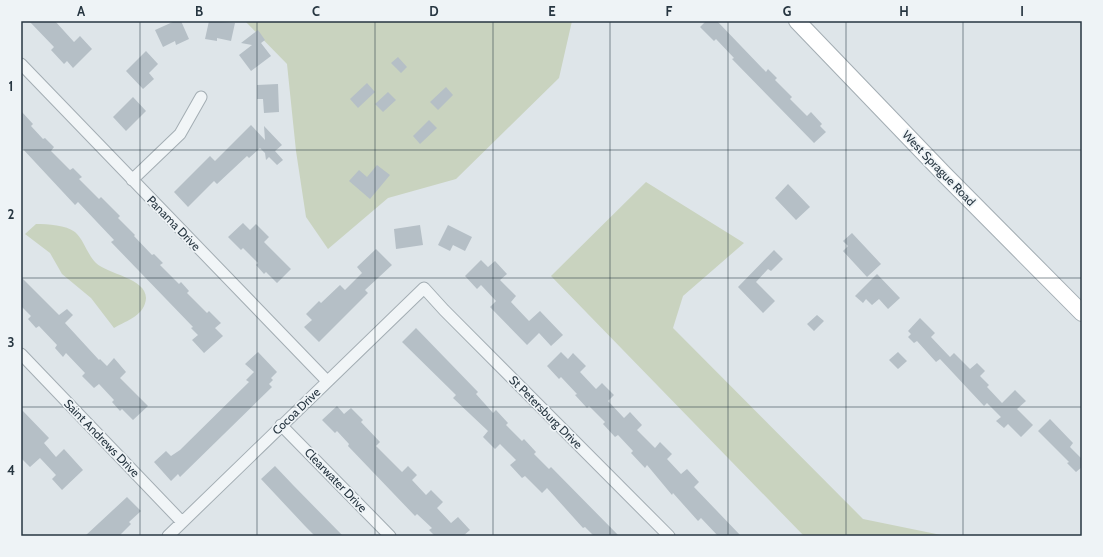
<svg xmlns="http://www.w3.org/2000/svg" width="1103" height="557" font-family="Cabin,sans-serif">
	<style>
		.green { fill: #c9d3bf }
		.building { fill: #b5bfc6 }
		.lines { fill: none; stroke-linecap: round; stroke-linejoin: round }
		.street-casing { stroke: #a3adb3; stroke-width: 13 }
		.secondary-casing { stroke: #a3adb3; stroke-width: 18 }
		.street { stroke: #f1f5f7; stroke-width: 11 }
		.secondary { stroke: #fff; stroke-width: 16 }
		.grid { fill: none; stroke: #273641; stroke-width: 1; stroke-opacity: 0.55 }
		.labels { text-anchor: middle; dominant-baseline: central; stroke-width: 3.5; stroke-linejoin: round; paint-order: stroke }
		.street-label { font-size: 12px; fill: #273641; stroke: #eef3f6 }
		.neatline { fill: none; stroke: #273641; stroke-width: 1.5 }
		.grid-label { font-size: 13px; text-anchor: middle; font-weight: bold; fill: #273641 }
	</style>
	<rect width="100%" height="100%" fill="#dee5e9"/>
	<path class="green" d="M245,21H572L559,78L456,179L388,198L328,249L306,217L296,151L287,64Z
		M646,182L744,243L683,296L673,328L863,519L946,536H804L551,276Z
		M36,224C48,224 66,225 75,232C84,240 87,254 96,263C107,274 146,278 146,298C145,315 128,320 114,328L91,298L62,274L50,253L25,234Z"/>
	<path class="building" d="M29,21H55L74,42L80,36L92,49L73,68L67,61L64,64L51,50L54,47Z
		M175,21H181L189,39L176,45L175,41L163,47L155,30Z
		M209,21L235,23L231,41L217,38V41L205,39Z
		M706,21H717L766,72L768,69L777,78L775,80L792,97L790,99L807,116L811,112L822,124L820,126L826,132L814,143L732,59L734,58L716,39L714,41L700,27Z
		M258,30L265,40L261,43L271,56L251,71L239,55L252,45L241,43Z
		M146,51L158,64L149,73L154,79L143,89L126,71Z
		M398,57L407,67L401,73L391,63Z
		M367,83L375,92L358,108L350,99Z
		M278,84L279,112L264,113L263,99H257V85Z
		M446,87L453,95L438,110L430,102Z
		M388,92L396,100L383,112L375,104Z
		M133,97L146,111L126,131L113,117Z
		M21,111L33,124L31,126L43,139L45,138L54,147L51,151L70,170L73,168L82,177L79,179L99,199L101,197L120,216L118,218L135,235L134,236L152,255L154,254L163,263L160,265L179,284L181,282L189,291L187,293L207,313L209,311L221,323L215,328L223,336L204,353L192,340L198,335L191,328L193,327L111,242L114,240L78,202L75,205L21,147Z
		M429,120L437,128L420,144L413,136Z
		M251,125L265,140L264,126L282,145L275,151L283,160L277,165L269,157L266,160L265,153L260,148L249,158L247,156L217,184L214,181L188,207L174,192L210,156L215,161Z
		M377,165L390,175L370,199L349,181L359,170L367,177Z
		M788,184L810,207L796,220L775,198Z
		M243,223L250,230L256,224L269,237L264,242L291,269L277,283L266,272L264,274L256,265L258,263L243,248L241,250L228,237Z
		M420,225L423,245L396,249L394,229Z
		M448,225L472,237L465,251L453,245L450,251L438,245Z
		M852,233L881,264L867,277L843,251L848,246L843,241Z
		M376,249L392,265L365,290L368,293L319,342L304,327L312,320L306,314L319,301L321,303L340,285L345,290L362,273L357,267Z
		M774,250L783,259L771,271L768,269L756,282L775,301L763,313L738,287Z
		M481,260L488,267L495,261L507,274L500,280L516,296L511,302L529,321L540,311L563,335L551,346L539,333L527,345L490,307L496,301L481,285L477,289L465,276Z
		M877,274L900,298L888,309L879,299L872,305L866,299L863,303L855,296Z
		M21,277L59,315L67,309L73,315L65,323L99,360L100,359L107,366L114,358L126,372L120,378L148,406L133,420L122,409L120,411L112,402L114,400L99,384L94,388L82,376L85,373L66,353L63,357L55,348L57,345L39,326L36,328L28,319L31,316L21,306Z
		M817,315L824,321L814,331L807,324Z
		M920,318L935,333L931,337L950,357L954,353L970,369L977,363L985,371L980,376L989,385L987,387L1002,403L1015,390L1026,401L1017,409L1033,425L1021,437L1008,424L1004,428L996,421L1001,417L987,403L984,406L940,359L936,362L917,341L914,343L908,337L911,334L908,331Z
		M416,328L478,392L476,394L493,413L496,410L508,423L506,425L522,441L524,439L536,452L534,454L549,469L551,467L619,536H594L585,527L583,528L547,488L542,493L525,476L522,478L510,465L516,460L500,444L495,449L483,437L488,431L453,398L456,395L402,342Z
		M258,352L277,372L271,378L273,380L269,384L272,387L180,477L178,474L171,481L154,462L166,451L171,456L180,450L249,382L246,380L254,372L245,364Z
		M561,352L568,359L573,353L586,366L580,372L596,389L602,383L614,395L608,401L624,418L630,412L642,425L637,430L655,448L660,442L672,454L667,459L681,474L687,469L699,482L694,487L741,536H718L701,518L698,521L673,493L672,495L647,465L645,468L631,453L633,451L618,435L615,437L603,424L605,422L589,406L587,408L575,395L577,394L561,377L559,379L547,366Z
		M898,352L907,361L898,369L889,360Z
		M337,406L344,414L351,408L363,420L361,422L380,442L376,446L402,472L408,466L417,475L412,480L426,495L431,490L443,502L437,508L451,523L458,517L470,530L463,536H435L429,530L432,528L417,514L415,516L348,446L349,444L337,431L335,433L322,420Z
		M21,409L49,438L44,443L56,457L64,449L83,470L62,490L52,479L56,475L40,458L30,467L21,458Z
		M1050,419L1073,443L1070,447L1082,459V467L1076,472L1067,463L1069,462L1038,431Z
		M275,466L293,485L343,536H315L305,526L261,479Z
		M127,497L141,511L129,522L131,524L119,536H85Z"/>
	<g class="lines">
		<g class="street-casing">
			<path id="street" d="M21,64L327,381
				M132,180L180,134L201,97
				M21,354L182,522
				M281,425L390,536
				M168,536L424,288L444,310L669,536"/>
		</g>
		<g class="secondary-casing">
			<path id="secondary" d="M797,21L944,174L1082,313"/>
		</g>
		<use href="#street" class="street"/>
		<use href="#secondary" class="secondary"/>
	</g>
	<path class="grid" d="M140,21V536M257,21V536M375,21V536M493,21V536M610,21V536M728,21V536M846,21V536M963,21V536M21,150H1082M21,278H1082M21,407H1082"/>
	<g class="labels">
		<g class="street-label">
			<text transform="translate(939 168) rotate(46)">West Sprague Road</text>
			<text transform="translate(174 223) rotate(46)">Panama Drive</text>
			<text transform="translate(296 411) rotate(-44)">Cocoa Drive</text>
			<text transform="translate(546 412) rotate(45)">St Petersburg Drive</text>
			<text transform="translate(102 438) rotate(46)">Saint Andrews Drive</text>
			<text transform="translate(336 480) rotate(46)">Clearwater Drive</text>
		</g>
	</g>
	<rect width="1103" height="557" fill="none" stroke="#eef3f6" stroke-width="44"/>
	<rect x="22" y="22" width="1059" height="513" class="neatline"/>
	<g class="grid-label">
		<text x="81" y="16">A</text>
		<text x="199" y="16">B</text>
		<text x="316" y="16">C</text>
		<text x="434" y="16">D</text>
		<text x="552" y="16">E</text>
		<text x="669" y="16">F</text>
		<text x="787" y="16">G</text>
		<text x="904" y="16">H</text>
		<text x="1022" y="16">I</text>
		<text x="11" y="91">1</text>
		<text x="11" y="219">2</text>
		<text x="11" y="347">3</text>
		<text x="11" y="475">4</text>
	</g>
</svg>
